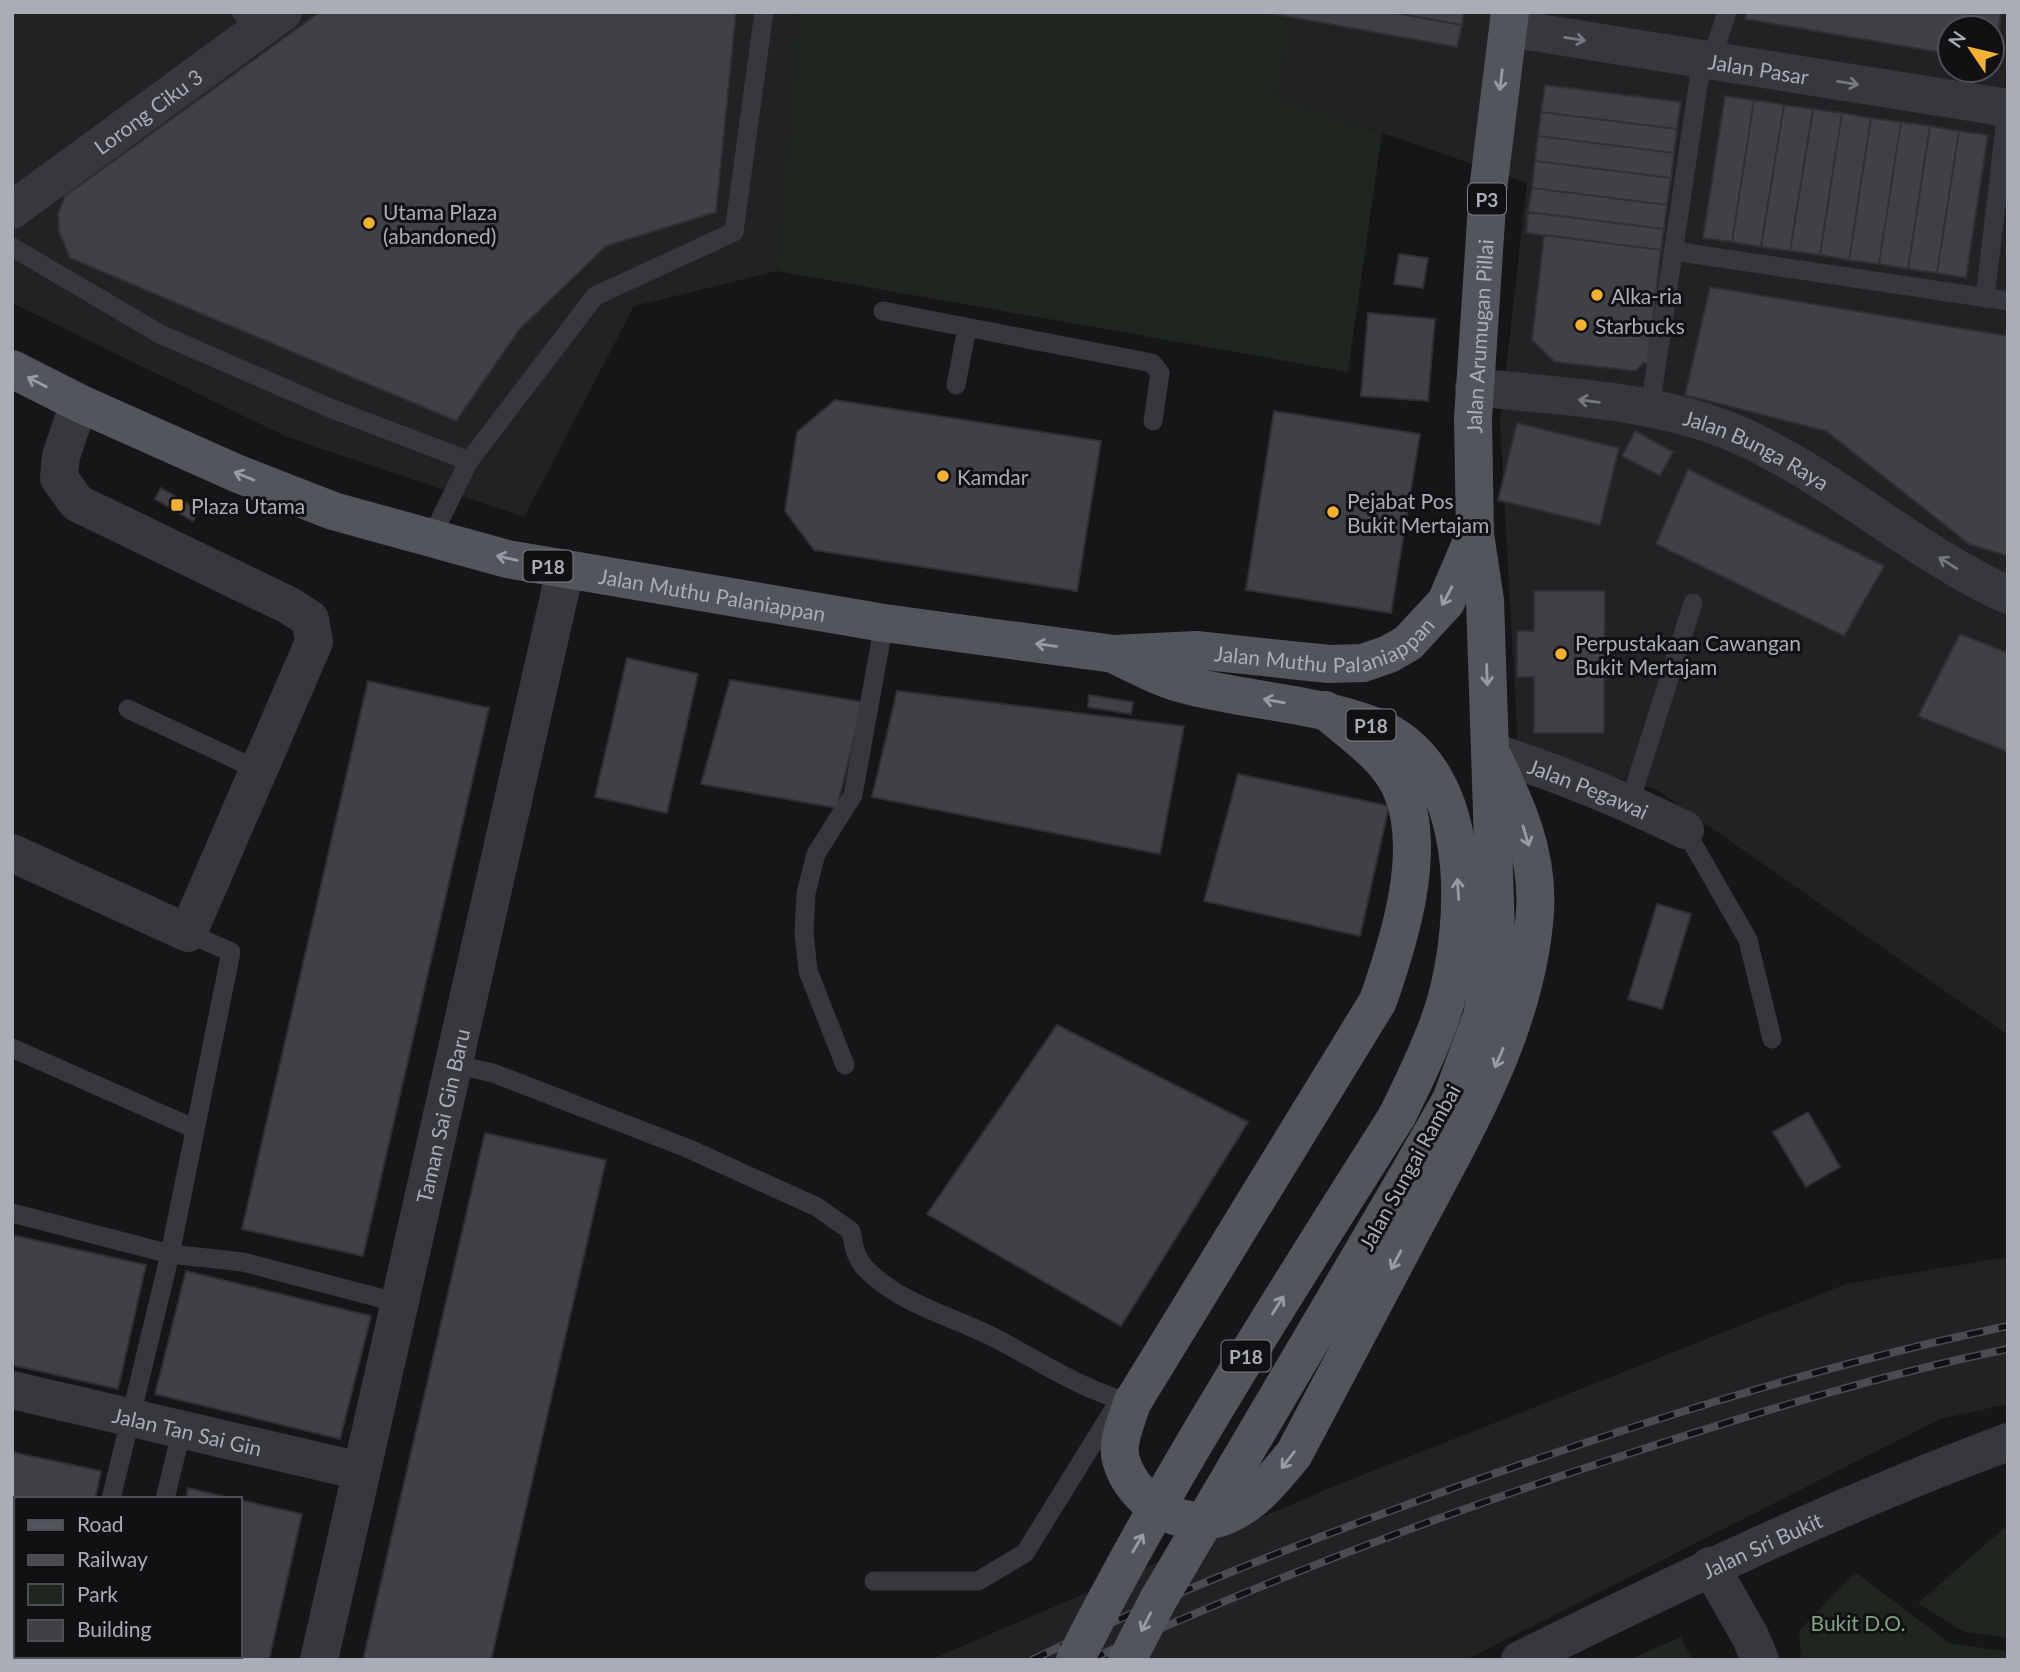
<svg xmlns="http://www.w3.org/2000/svg" width="2020" height="1672" font-family="Lato,sans-serif">
	<style>
		.built { fill: #222225; fill-rule: evenodd }
		.green { fill: #1e261f }
		.building { fill: #404145; stroke: #303034; stroke-width: 2 }
		.lines { fill: none; stroke-linecap: round; stroke-linejoin: round }
		.service { stroke: #37383d; stroke-width: 19 }
		.minor { stroke: #37383d; stroke-width: 38 }
		.tertiary { stroke: #37383d; stroke-width: 38 }
		.primary { stroke: #53555c; stroke-width: 38 }
		.rail-casing { stroke: #4a4c52; stroke-width: 8 }
		.rail { stroke: #111113; stroke-width: 5; stroke-dasharray: 16; stroke-linecap: butt }
		.primary-bridge { stroke: #53555c; stroke-width: 38 }
		.oneway { stroke: #757881 }
		.oneway2 { stroke: #979ba6 }
		.poi-dot { fill: #f2b134; stroke: #111113; stroke-width: 2.5 }
		.labels { text-anchor: middle; dominant-baseline: central; stroke-width: 6; stroke-linejoin: round; paint-order: stroke }
		.shield { fill: #111113; stroke: #7b7e86; stroke-width: 2 }
		.shield-label { font-size: 19px; font-weight: bold; fill: #a8adb8 }
		.street-label { font-size: 21px; fill: #a8adb8; stroke: #111113 }
		.poi-label { font-size: 21px; fill: #a8adb8; stroke: #111113; text-anchor: start }
		.park-label { font-size: 21px; fill: #7fa381; stroke: #111113 }
	</style>
	<rect width="100%" height="100%" fill="#161618"/>
	<path class="built" d="M12,12H799L777,271L634,306L524,517L287,437L12,303Z
		M1263,12H2008V1035L1657,790L1518,747L1500,422L1527,183L1276,96L1291,18ZM1950,28H1992V70H1950Z
		M2008,1257V1404L1940,1419L1466,1660H930L1330,1488L1846,1284Z"/>
	<path class="green" d="M799,12H1263L1292,17L1276,96L1382,133L1348,372L777,271Z
		M2008,1525V1638L1964,1632L1918,1603Z
		M1855,1572L1951,1644L2008,1651V1660H1801L1799,1631Z
		M1681,1637L1692,1660H1628Z"/>
	<path class="building" d="M320,12H736L716,212L606,246L519,330L456,421L70,258L59,232L58,214L65,196Z
		M1263,12H1390L1462,25L1457,47Z
		M1390,12H1464L1462,25Z
		M1747,12H2001L1995,62L1992,61V28H1950V54L1745,19Z
		M1545,85L1681,102L1677,129L1541,112Z
		M1725,96L1754,100L1732,242L1703,238Z
		M1754,100L1784,105L1761,247L1732,242Z
		M1784,105L1813,109L1790,251L1761,247Z
		M1813,109L1842,113L1820,255L1790,251Z
		M1541,112L1677,129L1674,153L1538,136Z
		M1842,113L1871,118L1849,260L1820,255Z
		M1871,118L1901,122L1879,264L1849,260Z
		M1901,122L1930,126L1908,269L1879,264Z
		M1930,126L1959,131L1937,273L1908,269Z
		M1959,131L1988,135L1966,278L1937,273Z
		M1538,136L1674,153L1671,178L1535,161Z
		M1535,161L1671,178L1667,205L1532,188Z
		M1532,188L1667,205L1664,229L1528,212Z
		M1528,212L1664,229L1661,250L1526,233Z
		M1544,235L1661,250L1648,363H1643L1636,371L1555,362L1532,340Z
		M1399,254L1428,258L1423,288L1394,284Z
		M1710,287L2008,336V556L1969,544L1826,431L1685,395Z
		M1368,313L1435,319L1428,401L1361,396Z
		M835,400L1101,441L1077,591L814,550L785,511L797,432Z
		M1274,411L1420,434L1391,613L1246,590Z
		M1517,423L1619,448L1600,525L1498,500Z
		M1635,431L1673,452L1660,476L1622,456Z
		M1688,469L1884,566L1844,636L1656,544Z
		M161,488L199,510L193,521L155,499Z
		M1534,591H1605L1604,733H1534V677H1517V631H1534Z
		M1960,634L2008,653V752L1918,716Z
		M627,658L698,674L667,813L595,797Z
		M730,680L863,702L837,808L701,784Z
		M368,681L489,708L363,1256L242,1229Z
		M897,691L1184,726L1160,854L872,797Z
		M1089,695L1133,702L1131,714L1088,707Z
		M1238,774L1389,806L1360,936L1204,901Z
		M1657,904L1691,914L1662,1009L1628,999Z
		M1057,1025L1248,1122L1121,1326L927,1214Z
		M1808,1112L1840,1167L1806,1187L1773,1132Z
		M485,1133L606,1160L491,1660H363Z
		M12,1235L146,1265L118,1389L12,1365Z
		M186,1271L371,1316L340,1439L155,1394Z
		M12,1452L101,1471L95,1499H16V1656H60L59,1660H12Z
		M188,1488L235,1499H186Z
		M240,1500L302,1514L269,1660H149L150,1656H240Z"/>
	<g class="lines">
		<path class="service" d="M241,12L256,32
			M1711,61L1727,12
			M12,247L160,334L330,408L469,461
			M1673,251L2008,301
			M1985,298L2008,102
			M883,311L1152,363L1160,373L1153,421
			M956,385L967,328
			M1650,408L1702,59
			M431,538L469,461L595,296L734,232L764,12
			M128,709L258,770
			M1630,802L1693,603
			M1685,830L1748,940L1772,1039
			M12,1048L193,1128
			M453,1064L493,1073L687,1148L817,1207L851,1231C854,1246 855,1258 866,1269C901,1305 955,1317 997,1339C1041,1362 1084,1391 1132,1403
			M845,1065L808,971L804,932L806,893L816,854L853,795L884,623
			M12,1213L170,1254L243,1262L399,1303
			M111,1499L170,1254L231,952L188,933
			M165,1499L182,1429
			M874,1581H978L1025,1553L1119,1401
			M76,1660L77,1656
			M127,1660L128,1656"/>
		<g class="minor">
			<path id="s1" d="M1508,28L2008,108"/>
			<path id="s2" d="M12,210L283,12"/>
			<path id="s3" d="M1474,387C1561,397 1657,399 1739,435C1835,478 1913,552 2008,595"/>
			<path id="s4" d="M1490,751C1557,773 1621,798 1685,830"/>
			<path d="M12,853L188,933L314,642L310,619L288,605L77,503L59,478L61,456L79,403"/>
			<path id="s5" d="M12,1390L361,1471"/>
			<path d="M1710,1566L1750,1636L1760,1660"/>
			<path id="s6" d="M319,1660L565,570"/>
		</g>
		<path class="tertiary" id="s7" d="M1520,1660C1680,1581 1840,1504 2008,1442"/>
		<g class="primary">
			<path id="s8" d="M12,369L79,403L236,473L333,511L507,559L884,623L1114,654L1196,650L1329,664L1363,663L1389,654L1408,643L1446,602L1475,534"/>
			<path d="M1119,657C1141,667 1164,680 1187,685C1249,701 1314,703 1374,726C1475,765 1470,917 1445,1004C1433,1043 1415,1079 1397,1116"/>
			<path d="M1325,710C1351,733 1384,754 1400,786C1429,848 1399,941 1378,1001L1132,1403C1127,1420 1116,1442 1121,1460C1133,1502 1181,1531 1222,1517C1253,1506 1274,1478 1294,1454C1335,1377 1375,1300 1416,1223C1468,1125 1527,1026 1535,912C1539,853 1515,802 1490,751"/>
			<path id="s9" d="M1404,1182L1451,1100L1482,1016L1496,934L1485,600L1475,534L1473,419L1488,190L1510,12"/>
		</g>
		<g class="rail-casing">
			<path id="rail" d="M1032,1660C1171,1592 1314,1538 1459,1486C1638,1423 1821,1365 2008,1326
				M1089,1660C1266,1580 1447,1512 1631,1453C1755,1413 1880,1375 2008,1349"/>
		</g>
		<use href="#rail" class="rail"/>
		<path class="primary-bridge" d="M1075,1660C1170,1472 1285,1294 1397,1116
			M1127,1660L1158,1600L1404,1182"/>
	</g>
	<defs><path id="oneway-shaft" d="M-6 0H5M1.5-3L5.5 0L1.5 3" fill="none" stroke-width="1.6" stroke-linecap="round" stroke-linejoin="round" transform="scale(1.75)"/></defs>
	<g class="oneway">
		<use href="#oneway-shaft" transform="translate(1575 39) rotate(9)"/>
		<use href="#oneway-shaft" transform="translate(1848 83) rotate(9)"/>
		<use href="#oneway-shaft" transform="translate(1589 401) rotate(-173)"/>
		<use href="#oneway-shaft" transform="translate(1948 563) rotate(-148)"/>
	</g>
	<g class="oneway2">
		<use href="#oneway-shaft" transform="translate(1501 80) rotate(97)"/>
		<use href="#oneway-shaft" transform="translate(37 382) rotate(-153)"/>
		<use href="#oneway-shaft" transform="translate(244 476) rotate(-158)"/>
		<use href="#oneway-shaft" transform="translate(507 558) rotate(-167)"/>
		<use href="#oneway-shaft" transform="translate(1447 596) rotate(118)"/>
		<use href="#oneway-shaft" transform="translate(1046 645) rotate(-172)"/>
		<use href="#oneway-shaft" transform="translate(1487 675) rotate(88)"/>
		<use href="#oneway-shaft" transform="translate(1274 701) rotate(-170)"/>
		<use href="#oneway-shaft" transform="translate(1526 836) rotate(73)"/>
		<use href="#oneway-shaft" transform="translate(1458 889) rotate(-94)"/>
		<use href="#oneway-shaft" transform="translate(1499 1058) rotate(113)"/>
		<use href="#oneway-shaft" transform="translate(1396 1260) rotate(118)"/>
		<use href="#oneway-shaft" transform="translate(1278 1305) rotate(-58)"/>
		<use href="#oneway-shaft" transform="translate(1288 1460) rotate(128)"/>
		<use href="#oneway-shaft" transform="translate(1138 1543) rotate(-60)"/>
		<use href="#oneway-shaft" transform="translate(1146 1622) rotate(117)"/>
	</g>
	<g class="poi-dot">
		<circle cx="369" cy="223" r="7"/>
		<circle cx="1597" cy="295" r="7"/>
		<circle cx="1581" cy="325" r="7"/>
		<circle cx="943" cy="476" r="7"/>
		<rect x="170" y="498" width="14" height="14" rx="3.5"/>
		<circle cx="1333" cy="512" r="7"/>
		<circle cx="1561" cy="654" r="7"/>
	</g>
	<g class="labels">
		<g class="shield">
			<rect x="1468" y="183.5" width="38" height="31" rx="5"/>
			<rect x="523.5" y="550.5" width="49" height="31" rx="5"/>
			<rect x="1346.5" y="709.5" width="49" height="31" rx="5"/>
			<rect x="1221.5" y="1340.5" width="49" height="31" rx="5"/>
		</g>
		<g class="shield-label">
			<text x="1487" y="199">P3</text>
			<text x="548" y="566">P18</text>
			<text x="1371" y="725">P18</text>
			<text x="1246" y="1356">P18</text>
		</g>
		<g class="street-label">
			<text stroke="none"><textPath href="#s1" startOffset="254">Jalan Pasar</textPath></text>
			<text stroke="none"><textPath href="#s2" startOffset="168">Lorong Ciku 3</textPath></text>
			<text stroke="none"><textPath href="#s9" startOffset="866">Jalan Arumugan Pillai</textPath></text>
			<text stroke="none"><textPath href="#s3" startOffset="292">Jalan Bunga Raya</textPath></text>
			<text stroke="none"><textPath href="#s8" startOffset="740">Jalan Muthu Palaniappan</textPath></text>
			<text stroke="none"><textPath href="#s8" startOffset="1362">Jalan Muthu Palaniappan</textPath></text>
			<text stroke="none"><textPath href="#s4" startOffset="105">Jalan Pegawai</textPath></text>
			<text stroke="none"><textPath href="#s6" startOffset="558">Taman Sai Gin Baru</textPath></text>
			<text transform="translate(1409 1167) rotate(-61)">Jalan Sungai Rambai</text>
			<text stroke="none"><textPath href="#s5" startOffset="180">Jalan Tan Sai Gin</textPath></text>
			<text stroke="none"><textPath href="#s7" startOffset="268">Jalan Sri Bukit</textPath></text>
		</g>
		<g class="poi-label">
			<text x="383" y="211">Utama Plaza<tspan x="383" dy="24">(abandoned)</tspan></text>
			<text x="1611" y="295">Alka-ria</text>
			<text x="1595" y="325">Starbucks</text>
			<text x="957" y="476">Kamdar</text>
			<text x="1347" y="500">Pejabat Pos<tspan x="1347" dy="24">Bukit Mertajam</tspan></text>
			<text x="191" y="505">Plaza Utama</text>
			<text x="1575" y="642">Perpustakaan Cawangan<tspan x="1575" dy="24">Bukit Mertajam</tspan></text>
		</g>
		<g class="park-label">
			<text x="1858" y="1622">Bukit D.O.</text>
		</g>
	</g>
	<rect width="2020" height="1672" fill="none" stroke="#a8adb8" stroke-width="28"/>
	<rect x="14" y="1497" width="228" height="161" fill="#111113" stroke="#4d4f55" stroke-width="2"/>
	<rect x="28" y="1520" width="35" height="10" fill="#53555c" stroke="#4d4f55" stroke-width="2"/>
	<text x="77" y="1532" font-size="21" fill="#a8adb8">Road</text>
	<rect x="28" y="1555" width="35" height="10" fill="#4a4c52" stroke="#4d4f55" stroke-width="2"/>
	<text x="77" y="1567" font-size="21" fill="#a8adb8">Railway</text>
	<rect x="28" y="1584" width="35" height="21" fill="#1e261f" stroke="#4d4f55" stroke-width="2"/>
	<text x="77" y="1602" font-size="21" fill="#a8adb8">Park</text>
	<rect x="28" y="1620" width="35" height="21" fill="#404145" stroke="#4d4f55" stroke-width="2"/>
	<text x="77" y="1637" font-size="21" fill="#a8adb8">Building</text>
	<g transform="translate(1971 49) rotate(305)"><circle r="33" fill="#111113" stroke="#4d4f55" stroke-width="2"/>
	<path d="M0-5L12 26L0 18L-12 26Z" fill="#f2b134"/>
	<text y="-10" font-size="19" font-weight="bold" text-anchor="middle" fill="#a8adb8">N</text>
	</g>
</svg>
